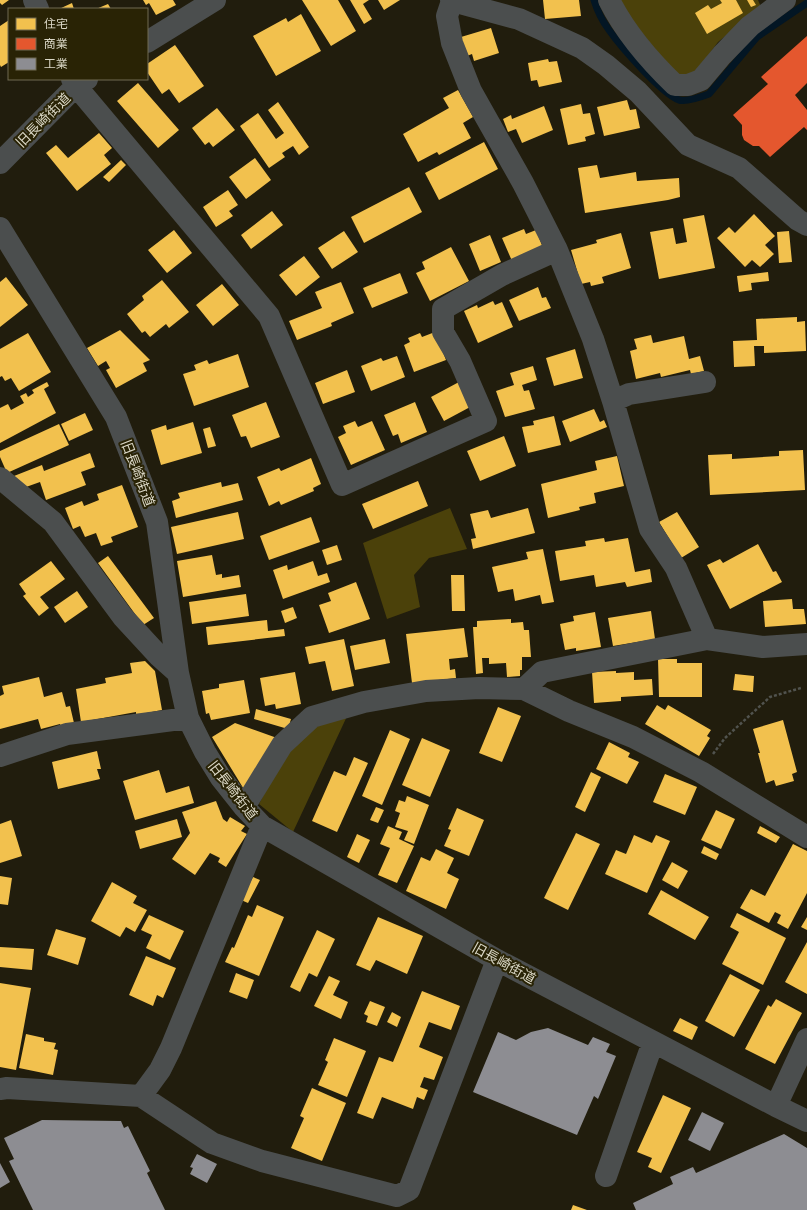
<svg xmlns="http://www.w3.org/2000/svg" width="807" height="1210" font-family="Cabin,'Noto Sans JP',sans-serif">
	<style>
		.green { fill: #4b410a }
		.homes { fill: #f2c14e }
		.shops { fill: #e4572e }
		.industry { fill: #8d8d92 }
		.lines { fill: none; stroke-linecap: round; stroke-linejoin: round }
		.stream { stroke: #031624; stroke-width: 7 }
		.path { stroke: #51534e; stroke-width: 2.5; stroke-dasharray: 3 2; stroke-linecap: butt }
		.minor { stroke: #4b4e4e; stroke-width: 22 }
		.labels { text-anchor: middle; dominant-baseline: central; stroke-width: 4; stroke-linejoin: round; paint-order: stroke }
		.street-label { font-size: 14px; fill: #dbd8c7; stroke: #292305 }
	</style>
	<rect width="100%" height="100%" fill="#211d0d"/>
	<path class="green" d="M616,0H758L761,7L718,42L695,73L676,76Z
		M450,508L467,549L429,558L414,575L420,607L387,619L363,543Z
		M349,712L293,832L259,804L290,745L315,726Z"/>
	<path class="homes" d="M0,0H9L2,5L0,3Z
		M143,0H173L176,5L156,15L149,3L146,5Z
		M302,0H338L356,31L331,46Z
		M350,0H369L363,4L372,19L364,24Z
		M378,0H400L384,10Z
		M543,0H579L581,16L545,19Z
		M720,0H736L743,13L707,34L695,13L708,5L711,9L722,3Z
		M747,0H753L756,5L751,7Z
		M72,3L74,9H59Z
		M108,4L111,9H96Z
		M301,14L321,51L276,76L253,36L286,18L288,22Z
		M9,20V62L1,67L0,65V26Z
		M491,28L499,53L474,61L472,54L467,56L461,37Z
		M175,45L204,86L179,103L169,89L162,94L147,72V64Z
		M548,59L549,62L557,61L562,82L539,87L537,80L531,81L528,63Z
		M138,83L179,130L158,148L117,101Z
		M458,90L473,117L463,123L471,138L439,155L437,152L418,162L403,134L449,108L443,98Z
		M627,100L630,110L636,109L640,128L604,136L597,107Z
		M278,102L309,147L299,155L293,146L282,153L285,157L269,168L240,126L258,113L276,139L284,133L268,110Z
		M581,104L583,114L590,113L595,134L585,137L586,141L568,145L560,109Z
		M544,106L553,130L522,143L516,129L508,132L503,119L511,115L512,119Z
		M217,108L235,130L213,147L209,142L205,145L192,128Z
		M99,133L112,148L104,155L111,164L77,191L46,153L56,145L68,158Z
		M484,142L498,169L439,200L425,173Z
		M255,158L271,180L246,199L229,177Z
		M121,160L126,165L109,182L103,177Z
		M597,165L600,178L636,172L637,181L679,178L680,197L668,200L585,213L578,168Z
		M409,187L422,212L364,243L351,217Z
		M228,190L238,205L229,211L233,216L216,227L203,207Z
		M272,211L283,225L251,249L241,235Z
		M754,214L775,236L765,245L774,254L760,267L752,260L745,267L717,238L729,227L735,233Z
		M704,215L715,268L659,279L650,232L673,228L676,244L687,242L683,219Z
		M524,229L526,234L536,230L543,248L512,261L502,238Z
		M174,230L192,253L167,273L148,250Z
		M344,231L358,252L332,269L318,248Z
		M789,231L792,262L779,263L777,232Z
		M621,233L631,268L602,277L604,283L591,286L590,282L581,284L571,250L597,243L596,240Z
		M490,235L501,262L480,271L469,244Z
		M451,247L469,281L430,301L416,273L425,269L422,262Z
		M304,256L320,277L296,296L279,275Z
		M768,272L769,281L751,283L752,290L739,292L737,276Z
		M400,273L408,293L372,308L363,288Z
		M6,277L28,305L0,327V282Z
		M162,280L189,312L169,328L166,324L150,337L145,331L142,333L127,314L144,300L142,296Z
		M341,282L354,313L331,323L332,326L297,340L289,321L322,308L315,292Z
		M222,284L239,305L213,326L196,305Z
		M538,287L542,298L546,297L551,308L519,321L509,300Z
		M493,301L495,305L502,302L513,327L478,343L464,311L477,305L478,308Z
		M797,317V322L805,321L806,351L764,353V346H754L755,366L734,367L733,341L757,340L756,319Z
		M120,330L150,360L143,363L147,371L116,388L106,370L110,368L106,361L98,366L87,348Z
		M435,332L446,360L414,372L404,345L410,342L408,338L420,333L422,337Z
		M28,333L51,372L19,391L11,378L5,381L2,376L0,377V349Z
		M651,335L653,343L684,336L689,359L700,356L704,371L691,374L690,370L661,377L660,373L636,379L630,351L637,349L634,339Z
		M575,349L583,378L554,386L546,358Z
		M238,354L249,387L194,406L183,374L196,370L194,365L207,360L209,364Z
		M397,356L405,377L371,391L361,366L381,358L383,361Z
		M533,366L537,380L522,385L524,391L529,390L535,409L505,417L496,391L514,385L510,373Z
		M347,370L355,392L323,404L315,383Z
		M47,382L49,386L44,389L56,413L0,443V408L8,404L11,410L24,403L20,396L26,393L28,397L34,393L32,390Z
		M459,382L472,406L444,421L431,397Z
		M266,402L280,437L251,448L246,436L241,437L232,415Z
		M415,402L427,432L401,443L398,434L393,436L384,415Z
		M594,409L600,422L604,420L607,427L570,442L562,421Z
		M85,413L93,430L69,441L61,424Z
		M554,416L561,445L528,453L522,427L534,425L533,421Z
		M355,421L358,427L372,421L385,450L351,465L338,437L346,433L343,426Z
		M193,422L202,453L161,465L151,430L166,425L167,430Z
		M59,424L69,445L7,473L0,457V451Z
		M210,427L216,446L208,448L203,429Z
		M504,436L516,466L480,481L467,451Z
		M803,450L805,490L710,495L708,455L732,454V459L779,456V451Z
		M90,453L95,467L81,472L86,485L46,500L40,482L26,487L14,476L42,465L44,471Z
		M617,456L624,486L594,493L596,503L579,507L580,510L548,518L541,484L597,470L595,461Z
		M311,458L321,484L313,488L314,491L281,505L279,501L269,506L257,477L279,468L281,471Z
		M418,481L428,506L373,529L362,504Z
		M221,482L222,487L238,483L243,500L176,518L172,501L180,498L178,493Z
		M122,485L138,527L111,537L113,542L101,546L96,533L85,537L80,526L73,529L65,508L82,501L84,506L99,500L97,494Z
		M528,508L535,533L473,549L471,539L476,538L470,514L488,510L491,518Z
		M238,512L244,539L177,554L171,527Z
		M677,512L699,547L681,558L659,522Z
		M311,517L320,542L269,560L260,536Z
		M604,538L605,542L628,538L635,572L650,569L652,582L627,587L625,582L596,587L594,575L560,581L555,551L586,546L585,541Z
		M758,544L773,572L776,571L782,582L730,609L707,565L720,559L723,563Z
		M337,545L342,560L327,565L322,550Z
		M543,549L554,602L542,604L540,595L515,601L513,589L498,592L492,567L528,559L526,552Z
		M212,555L216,575L222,574V578L239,575L241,587L183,597L177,561Z
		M108,556L154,618L143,625L98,563Z
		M51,561L65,579L40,597L49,608L39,616L23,596L26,594L19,584Z
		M313,561L318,576L327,573L330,582L283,599L273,570L287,565L288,570Z
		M451,575H464L465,611H452Z
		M356,582L370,619L329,633L319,605L331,601L328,593Z
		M77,591L88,607L65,623L54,607Z
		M246,594L249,616L192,624L189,602Z
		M792,599L793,609H804L806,624L765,627L763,601Z
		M293,607L297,618L285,623L281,611Z
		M651,611L655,639L613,646L608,618Z
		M595,612L601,647L576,651V648L565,650L560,624L574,621L573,616Z
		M511,619V623L523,622L524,630H529L531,657H522V670H520V676L507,677L506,663L489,664V658H482L483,673L476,674L473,627H477V621Z
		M267,620L268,631L284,629L285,636L208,645L206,627Z
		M464,628L468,657L449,659L450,670L455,669L456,678L412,683L406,634Z
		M344,639L354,686L332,691L325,661L309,664L305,647Z
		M385,639L390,663L355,670L350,646Z
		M658,659H677V663H702V697H659Z
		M145,661L155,671L162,710L136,715V712L81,722L76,689L106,683L105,678L132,673L130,663Z
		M616,671V673L634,672V680L652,679L653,695L621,697V701L594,703L592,672Z
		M295,672L301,704L276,709L275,704L265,706L260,678Z
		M735,674L754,676L753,692L733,690Z
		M39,677L44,697L62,692L66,707L70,706L74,723L61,727L60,724L41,729L38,719L0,729V696L4,694L2,686Z
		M244,680L250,713L211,720L209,713L206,714L202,691L219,688V684Z
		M657,705L665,710L668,705L711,730L707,736L710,738L699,756L645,724Z
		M498,707L521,716L502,762L479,753Z
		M256,709L291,719L288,729L254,719Z
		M783,720L797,772L792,774L794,781L776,786L774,780L766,783L758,753H760L753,729Z
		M235,723L277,738L245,791L212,737Z
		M390,730L410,739L382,805L362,796Z
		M422,738L450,750L430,797L402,785Z
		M609,742L630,753L628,757L639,762L627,784L596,769Z
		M97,751L101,769H97L100,779L58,789L52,762Z
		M354,757L368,763L337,832L312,821L334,771L346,776Z
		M159,770L166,793L189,786L194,803L135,820L123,781Z
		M591,772L601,777L585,812L575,807Z
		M665,774L697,787L685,815L653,802Z
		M407,796L429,805L414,844L404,840L408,831L395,827L400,813L395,811L399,800L405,802Z
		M216,801L223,819L227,822L230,817L245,826L241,831L247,834L226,867L218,862L220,858L210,853L195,875L172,859L190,833L182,812Z
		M376,807L384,810L378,823L370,820Z
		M457,808L484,820L469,856L444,846L451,830L448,829Z
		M716,810L735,819L721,849L701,840Z
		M177,819L182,837L140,849L135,831Z
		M11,820L22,856L0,863V824Z
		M388,826L402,832L399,839L414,846L397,883L378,875L390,848L380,844Z
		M760,826L780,837L776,843L757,833Z
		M576,833L600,844L568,910L544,898Z
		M357,834L370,840L359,863L347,857Z
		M634,835L652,843L656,835L670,841L647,893L605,874L616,850L626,854Z
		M793,844L807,851V893L788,929L777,923L781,915L775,912L769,923L740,908L751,889L765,896Z
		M704,846L719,854L716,860L701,853Z
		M436,849L454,858L447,873L459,879L446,909L406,891L421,857L430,861Z
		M672,862L688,871L678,889L662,880Z
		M0,876L12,878L8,905L0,904Z
		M253,877L260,880L248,903L241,900Z
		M112,882L137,896L133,903L147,910L135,932L126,927L120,937L91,921Z
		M661,890L709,917L695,940L648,914Z
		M257,905L284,917L259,976L225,962L232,947L234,948L248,915L252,917Z
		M737,913L786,938L763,985L722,964L739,932L730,927Z
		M149,915L184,931L170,960L146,948L152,935L141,930Z
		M378,917L423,936L407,974L376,960L370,971L356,965Z
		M807,917V930L801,927Z
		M56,929L86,938L78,965L47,955Z
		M317,930L335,939L317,977L309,973L300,992L290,987Z
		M807,942V994L785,982Z
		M0,947L34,949L32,970L0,967Z
		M146,956L176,968L163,998L157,995L153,1006L129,995Z
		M236,973L254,980L247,999L229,992Z
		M730,974L760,990L734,1037L705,1021Z
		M329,976L340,981L333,995L348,1002L341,1019L314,1006Z
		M0,983L31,988L16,1070L0,1067Z
		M422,991L460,1006L451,1030L429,1022L419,1047L443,1057L434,1080L424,1077L420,1087L428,1090L424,1100L417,1097L413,1109L382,1097L373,1119L357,1113L379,1057L393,1062Z
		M776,999L802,1013L775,1064L745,1049L768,1005L771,1007Z
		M370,1001L385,1007L377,1026L366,1022L368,1016L364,1014Z
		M392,1012L401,1017L397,1027L387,1022Z
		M680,1018L698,1027L692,1040L673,1031Z
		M26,1034L44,1038V1041L56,1043L54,1049L58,1050L53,1075L19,1068Z
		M334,1038L366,1051L347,1097L318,1085L328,1062L325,1060Z
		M312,1088L346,1103L322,1161L291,1148L304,1118L300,1116Z
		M663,1095L691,1108L661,1173L648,1167L652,1158L637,1152Z
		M573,1205L587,1210H571Z"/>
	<path class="shops" d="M807,36V83L795,95L807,110V130L804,127L770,157L759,146H753L744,140L742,135V125L733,115L768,84L761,77Z"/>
	<path class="industry" d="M548,1028L588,1045L593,1037L610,1044L606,1052L616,1056L598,1099L594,1096L577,1135L473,1092L498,1032L516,1040L531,1032Z
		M702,1112L724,1123L710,1151L688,1140Z
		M42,1120L121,1121L124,1128L128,1126L150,1171L147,1173L165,1210H33L9,1161L14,1159L4,1138Z
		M784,1134L807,1148V1210H636L633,1203L673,1184L670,1177L693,1167L696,1173Z
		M197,1154L217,1164L207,1183L190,1174L193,1168L190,1167Z
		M0,1163L10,1182L0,1188Z"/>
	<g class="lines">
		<path class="stream" d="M594,0C597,10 603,22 609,30C621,47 661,93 679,100C687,102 701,97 709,94L757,37L807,3"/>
		<path class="path" d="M713,754L725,738L770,697L801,688"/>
		<path class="minor" d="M34,0L38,9
			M451,0L452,1L447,16L452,43L471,91L523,183L557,250L593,339L613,401L650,529L676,568L707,639
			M609,0C625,32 649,60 675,85H688L701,80L722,55L750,26L785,0
			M452,1L519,19L582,48L606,65L638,92L688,145L739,168L798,220L807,225
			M147,42L215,0
			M72,79L76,86L269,316L342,485L486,421L460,361L443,332V309L502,275L557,250
			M0,163L76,86L87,79
			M0,228L116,417L157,522L178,673L188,718L205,752L221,778L244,807L262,826L497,960L776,1106L807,1121
			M613,401L629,394L705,382
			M0,478L53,522L123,617L159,656L178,673
			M524,689L569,711L633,737L701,772L807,837
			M0,756L67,734L188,718
			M244,807L282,745L312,717L364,702L426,691L479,688L524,689L542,672L707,639L763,647L807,644
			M0,1089L7,1088L141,1096L160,1070L171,1048L262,826
			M141,1096L212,1143L262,1161L397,1196L409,1190L497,960
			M776,1106L807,1039
			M606,1176L653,1042"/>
	</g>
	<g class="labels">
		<g class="street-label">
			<text transform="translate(43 120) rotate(-45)">旧長崎街道</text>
			<text transform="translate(138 473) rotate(69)">旧長崎街道</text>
			<text transform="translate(233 790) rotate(52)">旧長崎街道</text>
			<text transform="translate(504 963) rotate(29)">旧長崎街道</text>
		</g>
	</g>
	<rect x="8" y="8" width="140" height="72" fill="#292305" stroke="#706b53"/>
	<rect x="16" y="18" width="20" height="12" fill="#f2c14e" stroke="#706b53"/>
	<text x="44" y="28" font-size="12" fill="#dbd8c7">住宅</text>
	<rect x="16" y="38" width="20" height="12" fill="#e4572e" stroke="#706b53"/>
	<text x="44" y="48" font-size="12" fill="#dbd8c7">商業</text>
	<rect x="16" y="58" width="20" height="12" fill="#8d8d92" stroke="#706b53"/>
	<text x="44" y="68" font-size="12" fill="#dbd8c7">工業</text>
</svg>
